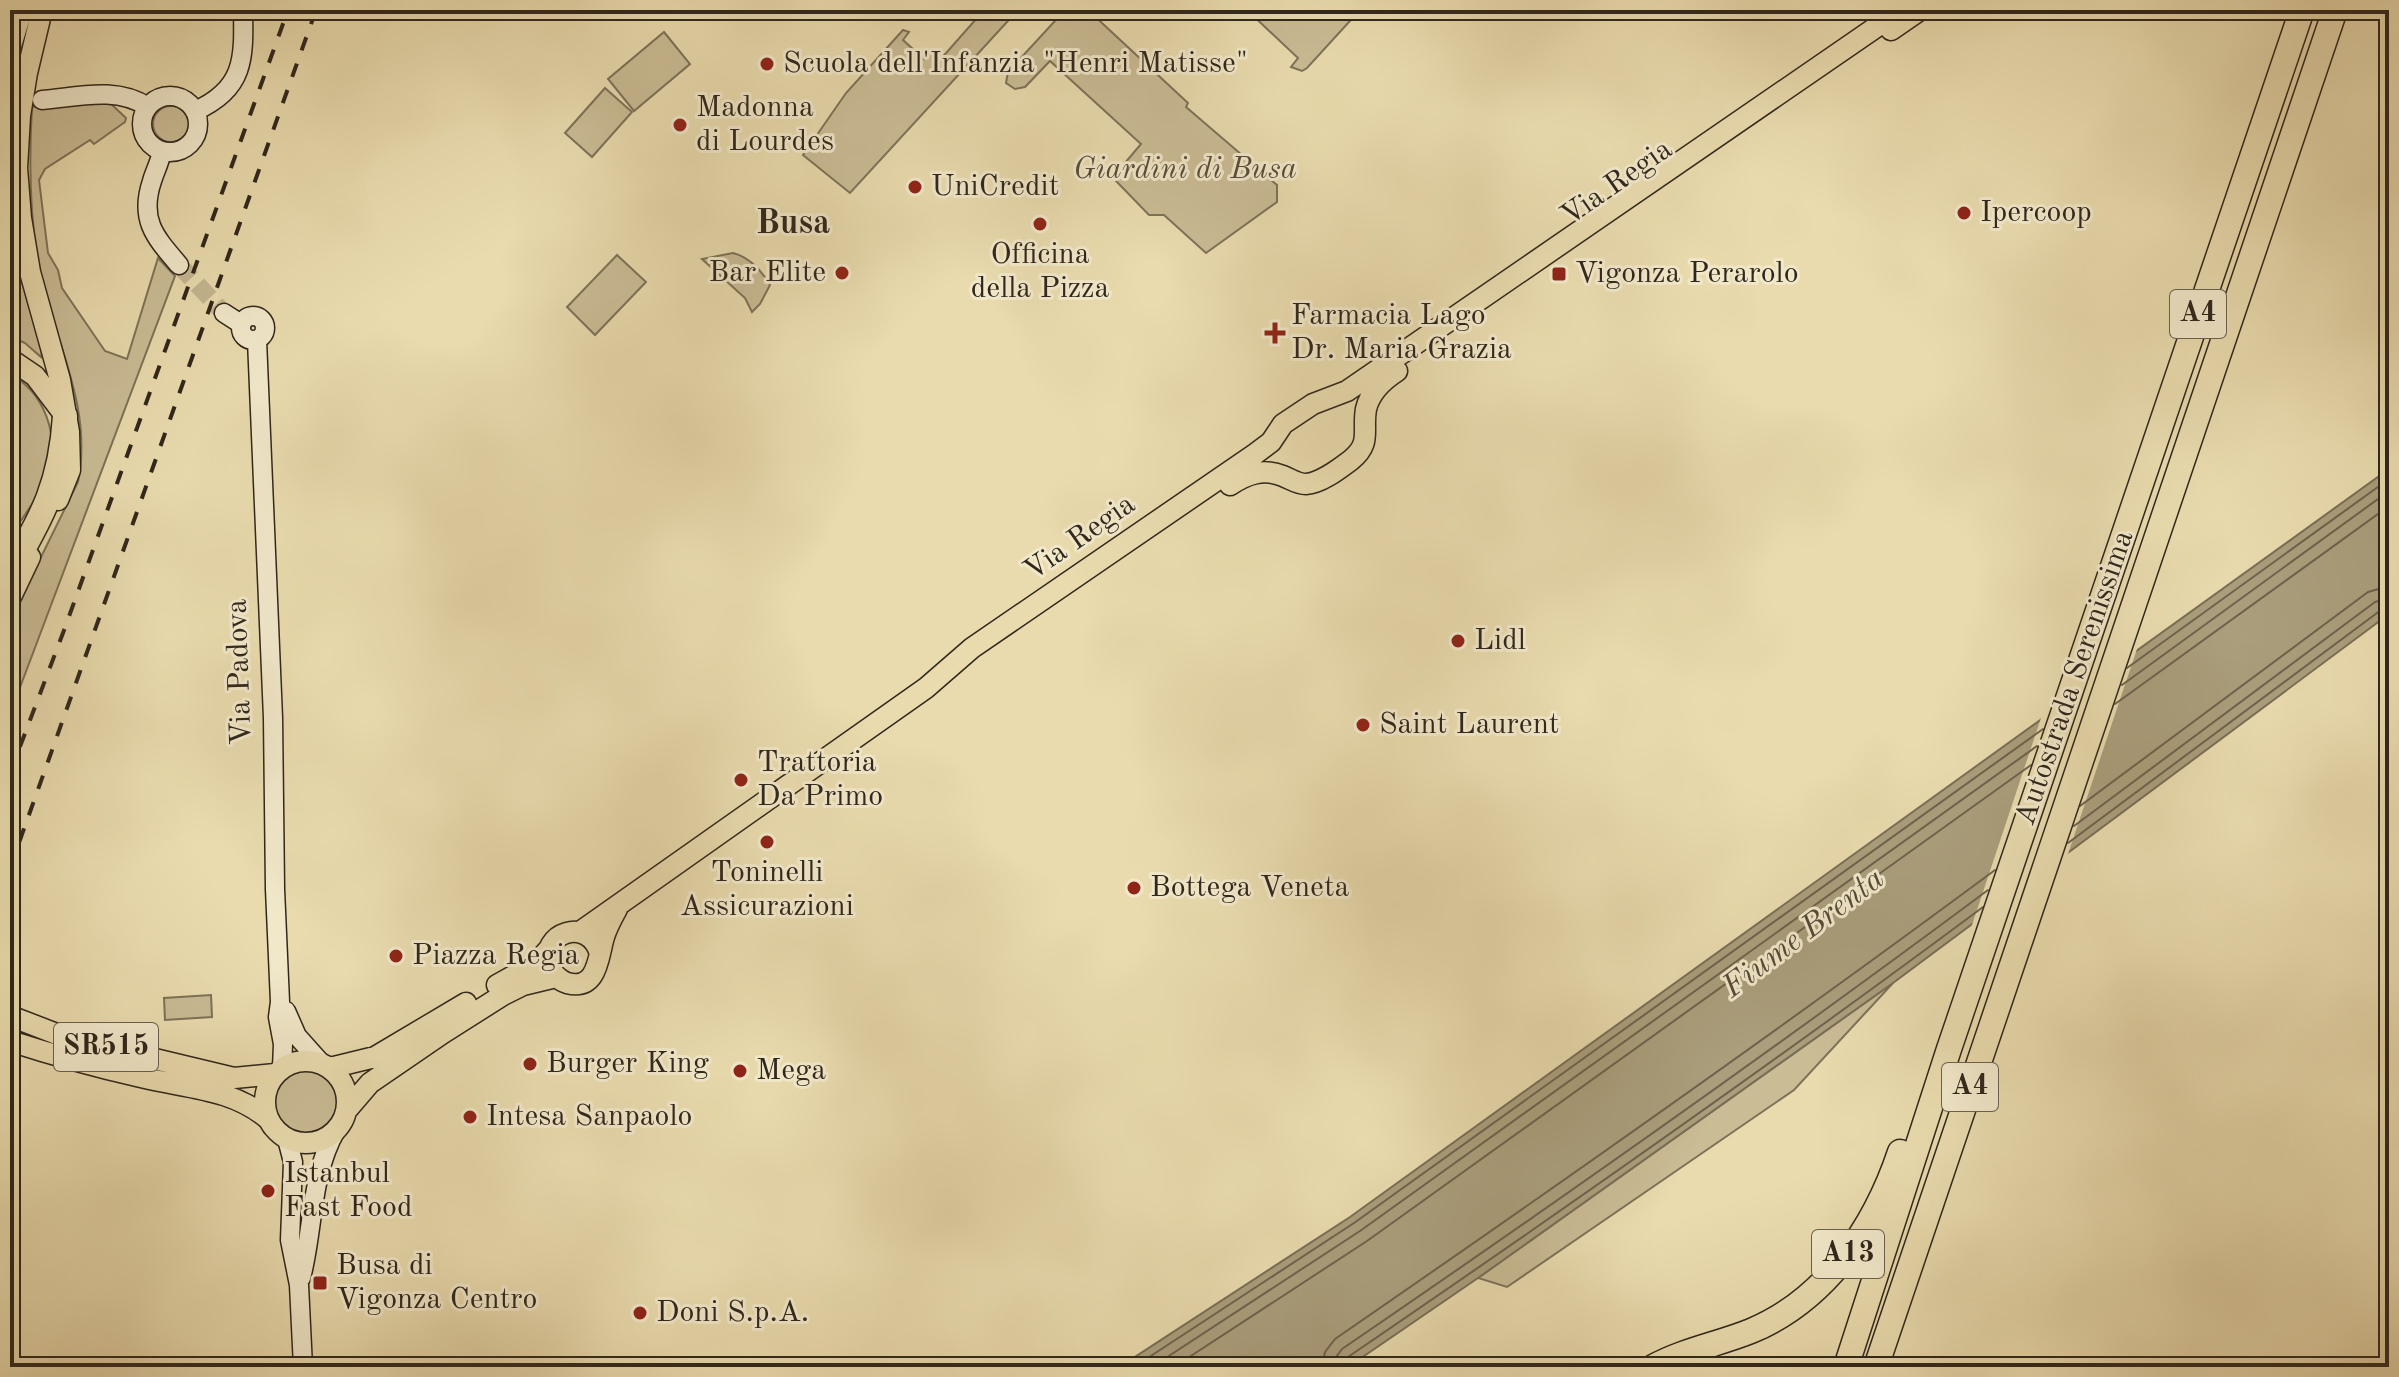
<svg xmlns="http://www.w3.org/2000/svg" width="2399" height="1377" font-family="'Old Standard TT',serif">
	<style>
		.green { fill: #cabc95; stroke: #7d7258; stroke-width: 2 }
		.water { fill: #aa9e7c; stroke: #796e56; stroke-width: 2 }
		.pier { fill: #e9dbae }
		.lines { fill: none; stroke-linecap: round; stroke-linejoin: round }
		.shore { stroke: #6d624c; stroke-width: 2 }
		.secondary-tunnel { stroke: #c4b791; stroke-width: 18; stroke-dasharray: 18 9; stroke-linecap: butt }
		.secondary-casing { stroke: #30271c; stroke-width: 21 }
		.primary-casing { stroke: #30271c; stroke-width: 23 }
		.highway-casing { stroke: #30271c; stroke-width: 27 }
		.secondary { stroke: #f1e8ca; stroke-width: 18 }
		.primary { stroke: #e9dbae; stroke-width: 20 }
		.highway { stroke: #e9dbae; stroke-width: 24 }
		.rail { stroke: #30271c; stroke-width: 4; stroke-dasharray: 14 14; stroke-linecap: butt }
		.poi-dot { fill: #8f2418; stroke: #f1e8ca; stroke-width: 3 }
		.labels { text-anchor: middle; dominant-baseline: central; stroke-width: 6; stroke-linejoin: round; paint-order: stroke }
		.shield { fill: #f1e8ca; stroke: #6a6150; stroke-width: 2 }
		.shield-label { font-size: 28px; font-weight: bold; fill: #30271c }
		.poi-label { font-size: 30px; fill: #30271c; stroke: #f1e8ca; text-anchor: start }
		.park-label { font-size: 30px; font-style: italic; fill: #564c3a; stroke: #f1e8ca }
		.street-label { font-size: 30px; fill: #30271c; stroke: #f1e8ca }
		.water-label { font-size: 32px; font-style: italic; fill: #554b39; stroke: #f1e8ca }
		.quarter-label { font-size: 34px; font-weight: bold; fill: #30271c; stroke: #f1e8ca }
	</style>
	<rect width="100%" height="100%" fill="#e9dbae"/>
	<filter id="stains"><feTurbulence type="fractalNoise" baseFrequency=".0025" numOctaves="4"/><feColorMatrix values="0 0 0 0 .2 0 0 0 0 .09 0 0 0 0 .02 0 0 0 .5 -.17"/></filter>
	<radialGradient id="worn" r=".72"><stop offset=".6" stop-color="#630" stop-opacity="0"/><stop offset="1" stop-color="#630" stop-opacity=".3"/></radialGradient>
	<path class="green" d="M984,10H1018L850,193L803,155L846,93L903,30L909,32L903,40L924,59L931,52L940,60Z
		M1065,10H1088L1188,103L1186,107L1277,185V202L1206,253L1164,215H1149L1116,181L1119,170L1141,144L1050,61L1025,87L1015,89L1006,83L1008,72Z
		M1247,10H1360L1307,68L1302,71L1291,67L1298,58Z
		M664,32L690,64L634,111L608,79Z
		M605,88L632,112L592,157L565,133Z
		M109,102L126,118L125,122L94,144L90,140L45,169L39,180L48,253L58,270L62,288L105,351L127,359L158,258L175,276L10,714V620L78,482C94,405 51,335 38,261C29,210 29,159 32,107Z
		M153 124a18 18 0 1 1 36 0a18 18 0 1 1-36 0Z
		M10,214L19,272L42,352L41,357L25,343L10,336Z
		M733,253C749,257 762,271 770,285L760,304L752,312L745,298L702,259Z
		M617,255L646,282L595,335L567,307Z
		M10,374C44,392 60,435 48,472C42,493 21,519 10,538Z
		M1893,983L1794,1090L1507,1287L1478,1278Z
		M211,995L212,1017L165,1020L164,998Z
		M270 1099a34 34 0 1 1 68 0a34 34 0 1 1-68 0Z"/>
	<path class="water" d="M2389,469V614L1893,983L1478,1278L1348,1367H1114L1130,1360L1350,1217Z"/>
	<path class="pier" d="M2138,646L2066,860L1970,931L2042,715Z"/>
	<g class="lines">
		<path class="shore" d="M2127,668L2389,479
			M2122,685L2389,491
			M2115,704L2389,506
			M2080,806L2368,592L2389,586
			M2074,826L2375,602L2389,598
			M2068,843L2381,610L2389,608
			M1134,1367L1354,1223L2043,729
			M1152,1367L1360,1231L2037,746
			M1174,1367L1367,1241L2031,765
			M1322,1367L1325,1352L1335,1339C1557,1186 1778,1031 1995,870
			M1334,1367L1336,1357L1342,1349C1560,1200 1776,1048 1988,890
			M1344,1367L1348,1357C1562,1211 1775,1062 1983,907"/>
		<path class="secondary-tunnel" d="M179,265L224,313"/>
		<g class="secondary-casing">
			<path id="secondary" d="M142 124a28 28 0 1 1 56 0a28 28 0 1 1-56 0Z
				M42,100C78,97 116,86 148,107
				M195,111C245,89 244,58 243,10
				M162,151C160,162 155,171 152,181C139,220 155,237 179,265
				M224,313L241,324
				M241 328a12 12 0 1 1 24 0a12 12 0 1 1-24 0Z
				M257,340L273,718L275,889L280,1002L278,1017L283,1044L282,1068
				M286,1011L297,1036L322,1064
				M287,1139L293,1162L290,1240L299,1285L303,1367
				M301,1278C314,1228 310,1176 336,1130"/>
		</g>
		<g class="primary-casing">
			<path id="primary" d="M42,10L27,73L20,116L17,168L21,218L30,272L60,380L69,432L70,470L58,500
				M1891,30L1920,10
				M10,49L22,10
				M10,359L35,376L63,413
				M1230,485C1247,474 1263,468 1283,476C1291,479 1297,484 1306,484C1321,483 1339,469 1351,460C1372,443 1362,431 1366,409C1370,392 1383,380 1397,371
				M10,599L30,557
				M580,932L926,688L972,648L1255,454L1271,442L1283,424L1313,404L1347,391L1901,10
				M600,954C589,915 538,933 550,966C553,975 559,980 567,983C598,991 598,957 604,937C607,927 612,918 617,909
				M497,985L536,963L549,949
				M10,1016L67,1038L234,1078L275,1074
				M10,1041C53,1055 97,1067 141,1077C185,1088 232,1088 268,1119
				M265 1102a41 41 0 1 1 82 0a41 41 0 1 1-82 0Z
				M330,1068L375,1057L466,1003
				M346,1111L370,1083L443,1033L503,995L523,985L556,977"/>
		</g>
		<g class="highway-casing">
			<path id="highway" d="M10,572C43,516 61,482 65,416
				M1653,1367C1684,1350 1719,1344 1751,1331C1826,1300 1875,1227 1900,1152
				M1846,1367L1949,1049L2302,10
				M1876,1367L2335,10"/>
		</g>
		<use href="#secondary" class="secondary"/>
		<use href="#primary" class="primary"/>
		<use href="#highway" class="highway"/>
		<path class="rail" d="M10,773L63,633L288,10
			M10,868L316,10"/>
	</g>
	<g class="poi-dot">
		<circle cx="767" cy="64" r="8"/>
		<circle cx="680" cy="125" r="8"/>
		<circle cx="915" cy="187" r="8"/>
		<circle cx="1964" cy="213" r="8"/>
		<circle cx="1040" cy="224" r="8"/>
		<circle cx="842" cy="273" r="8"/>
		<rect x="1551" y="266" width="16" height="16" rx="4"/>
		<path d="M1271 321h8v8h8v8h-8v8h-8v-8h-8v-8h8z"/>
		<circle cx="1458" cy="641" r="8"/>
		<circle cx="1363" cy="725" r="8"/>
		<circle cx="741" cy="780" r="8"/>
		<circle cx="767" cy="842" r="8"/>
		<circle cx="1134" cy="888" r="8"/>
		<circle cx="396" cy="956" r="8"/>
		<circle cx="530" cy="1064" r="8"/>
		<circle cx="740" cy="1071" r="8"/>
		<circle cx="470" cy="1117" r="8"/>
		<circle cx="268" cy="1191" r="8"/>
		<rect x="312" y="1275" width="16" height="16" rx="4"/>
		<circle cx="640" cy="1313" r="8"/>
	</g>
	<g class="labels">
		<g class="shield">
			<rect x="2170" y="290" width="56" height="48" rx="6"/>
			<rect x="54" y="1023" width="104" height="48" rx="6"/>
			<rect x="1942" y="1063" width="56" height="48" rx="6"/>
			<rect x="1812" y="1230" width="72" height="48" rx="6"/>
		</g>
		<g class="shield-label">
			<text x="2198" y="314">A4</text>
			<text x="106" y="1047">SR515</text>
			<text x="1970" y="1087">A4</text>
			<text x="1848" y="1254">A13</text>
		</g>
		<g class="poi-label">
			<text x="783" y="64">Scuola dell'Infanzia "Henri Matisse"</text>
			<text x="696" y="108">Madonna<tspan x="696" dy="34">di Lourdes</tspan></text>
			<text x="931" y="187">UniCredit</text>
			<text x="1980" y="213">Ipercoop</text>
			<text x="1040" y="255" text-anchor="middle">Officina<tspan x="1040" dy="34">della Pizza</tspan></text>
			<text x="826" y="273" text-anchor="end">Bar Elite</text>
			<text x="1575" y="274">Vigonza Perarolo</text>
			<text x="1291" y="316">Farmacia Lago<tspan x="1291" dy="34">Dr. Maria Grazia</tspan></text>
			<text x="1474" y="641">Lidl</text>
			<text x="1379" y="725">Saint Laurent</text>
			<text x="757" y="763">Trattoria<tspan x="757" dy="34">Da Primo</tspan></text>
			<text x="767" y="873" text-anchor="middle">Toninelli<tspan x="767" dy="34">Assicurazioni</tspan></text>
			<text x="1150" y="888">Bottega Veneta</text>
			<text x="412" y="956">Piazza Regia</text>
			<text x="546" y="1064">Burger King</text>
			<text x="756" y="1071">Mega</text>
			<text x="486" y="1117">Intesa Sanpaolo</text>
			<text x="284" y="1174">Istanbul<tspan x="284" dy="34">Fast Food</tspan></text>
			<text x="336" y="1266">Busa di<tspan x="336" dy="34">Vigonza Centro</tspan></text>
			<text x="656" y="1313">Doni S.p.A.</text>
		</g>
		<g class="park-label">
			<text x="1185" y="170">Giardini di Busa</text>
		</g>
		<g class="street-label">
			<text transform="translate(1617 183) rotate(-35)">Via Regia</text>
			<text transform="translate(1080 538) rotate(-35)">Via Regia</text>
			<text transform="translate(240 672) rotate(-92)">Via Padova</text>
			<text transform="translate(2075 678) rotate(-71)">Autostrada Serenissima</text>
		</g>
		<g class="water-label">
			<text transform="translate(1804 934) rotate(-37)">Fiume Brenta</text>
		</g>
		<g class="quarter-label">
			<text x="793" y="224">Busa</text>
		</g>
	</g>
	<rect width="2399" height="1377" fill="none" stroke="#e9dbae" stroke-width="40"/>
	<rect x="12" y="12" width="2375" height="1353" fill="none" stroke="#30271c" stroke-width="4"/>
	<rect x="20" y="20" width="2359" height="1337" fill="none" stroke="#30271c" stroke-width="2"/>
	<rect width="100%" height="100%" filter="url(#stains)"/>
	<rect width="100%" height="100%" fill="url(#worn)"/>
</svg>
